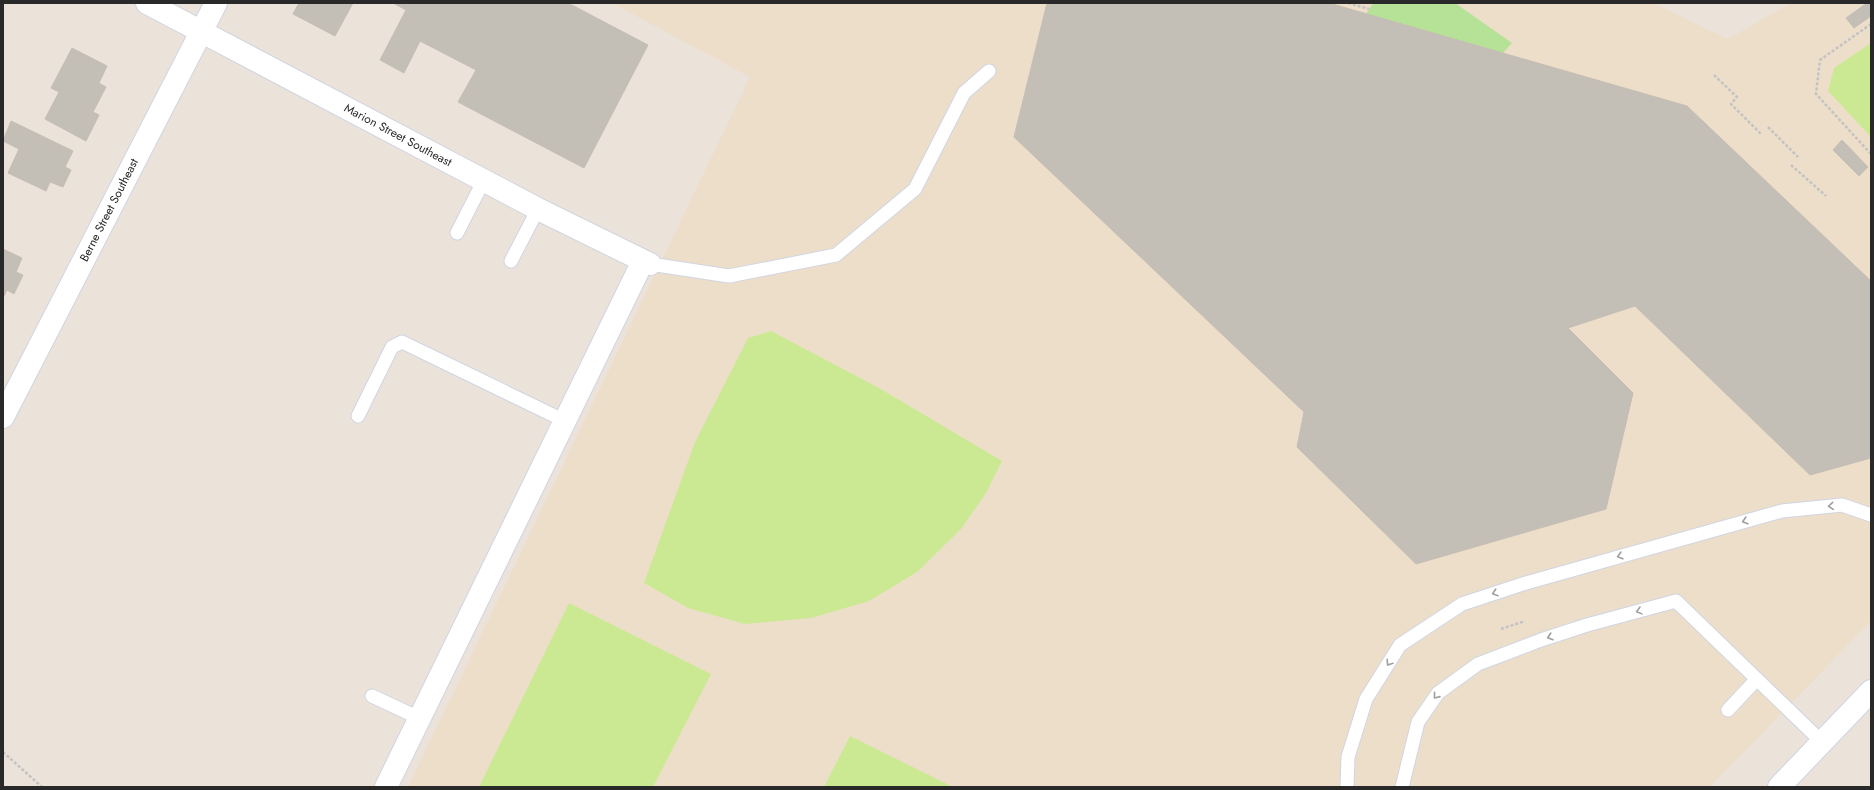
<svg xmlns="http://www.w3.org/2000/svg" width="1874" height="790" font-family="Jost,sans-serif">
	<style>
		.education { fill: #eddeca }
		.green { fill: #b6e297 }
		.pitch { fill: #cbe992 }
		.building { fill: #c3beb6; stroke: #c6beb4 }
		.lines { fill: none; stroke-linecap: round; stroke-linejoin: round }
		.service-casing { stroke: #d0d5e2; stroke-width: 15 }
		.minor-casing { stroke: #d0d5e2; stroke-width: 24 }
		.tertiary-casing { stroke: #d0d5e2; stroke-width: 24 }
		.path { stroke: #c3c3c3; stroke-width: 2.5; stroke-dasharray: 3 2; stroke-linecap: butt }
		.service { stroke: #fff; stroke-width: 13 }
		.minor { stroke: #fff; stroke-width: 22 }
		.tertiary { stroke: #fff; stroke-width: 22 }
		.oneway { stroke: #9f9f9f }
		.labels { text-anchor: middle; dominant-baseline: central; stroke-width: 3; stroke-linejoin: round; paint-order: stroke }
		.street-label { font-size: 12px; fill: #292929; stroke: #fff }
	</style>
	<rect width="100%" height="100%" fill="#ebe2da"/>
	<path class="education" d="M612,3H1654L1728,39L1791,3H1871V621L1710,787H408L750,77Z"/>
	<path class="green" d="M1373,3H1455L1512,43L1437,127L1338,59Z"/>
	<path class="pitch" d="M1871,43V137L1828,91L1834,68Z
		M771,331L879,388L1002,461L986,493L961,529L917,572L869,601L811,618L745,624L688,608L644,583L695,442L748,338Z
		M569,603L711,674L653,787H479Z
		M850,736L953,787H824Z"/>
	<path class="building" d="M299,3H353L335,36L293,14Z
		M393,3H568L648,45L584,168L458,102L476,70L420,41L404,73L380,60L406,10Z
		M1047,3H1329L1687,106L1871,281V458L1810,475L1635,306L1568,328L1633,393L1606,509L1416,564L1297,447L1304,412L1014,137Z
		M1867,3H1871V16L1854,28L1846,18Z
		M72,48L107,66L99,83L106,87L93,112L99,115L86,141L45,119L59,92L51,88Z
		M11,121L73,151L65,167L71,170L63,187L50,182L46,191L8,173L19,149L3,141Z
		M1842,140L1868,167L1859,176L1833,150Z
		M3,249L22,258L16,272L23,275L14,294L7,290L3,298Z"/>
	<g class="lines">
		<g class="service-casing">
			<path id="service" d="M457,233L484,180
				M511,261L538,209
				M650,264L729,276L836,255L915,189L964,93L989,71
				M358,416L392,347L402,342L565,421
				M372,696L419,718
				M1728,710L1756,680
				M1347,787L1348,757L1366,699L1400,645L1462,604L1526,583L1782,511L1842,505L1871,515
				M1402,787L1418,722L1438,693L1478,664L1541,640L1587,625L1676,601L1822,742"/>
		</g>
		<g class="minor-casing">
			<path id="minor" d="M147,3L538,209L650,264
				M3,417L216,3
				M386,787L643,261"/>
		</g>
		<g class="tertiary-casing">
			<path id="tertiary" d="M1779,787L1871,691"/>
		</g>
		<path class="path" d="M1348,3L1369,9
			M1871,24L1820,60L1816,94L1871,154
			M1714,75L1737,97L1731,104L1761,134
			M1768,127L1798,157
			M1791,165L1826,196
			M1501,629L1525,621
			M3,752L42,787"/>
		<use href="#service" class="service"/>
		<use href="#minor" class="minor"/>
		<use href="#tertiary" class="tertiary"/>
	</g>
	<defs><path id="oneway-chevron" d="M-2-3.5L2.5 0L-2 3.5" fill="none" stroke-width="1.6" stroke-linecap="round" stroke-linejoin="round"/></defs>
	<g class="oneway">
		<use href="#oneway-chevron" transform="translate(1831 506) rotate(175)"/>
		<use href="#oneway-chevron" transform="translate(1745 521) rotate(164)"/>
		<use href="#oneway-chevron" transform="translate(1620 556) rotate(164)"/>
		<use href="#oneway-chevron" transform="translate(1495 593) rotate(162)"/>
		<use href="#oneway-chevron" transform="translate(1639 611) rotate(165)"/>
		<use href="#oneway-chevron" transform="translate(1550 637) rotate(162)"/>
		<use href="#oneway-chevron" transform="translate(1389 663) rotate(123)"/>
		<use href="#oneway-chevron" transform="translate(1436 696) rotate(129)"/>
	</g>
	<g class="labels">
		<g class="street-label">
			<text transform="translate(398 135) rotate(28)">Marion Street Southeast</text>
			<text transform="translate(109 210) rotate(-63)">Berne Street Southeast</text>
		</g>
	</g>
	<rect width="1874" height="790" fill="none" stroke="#292929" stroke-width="8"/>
</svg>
